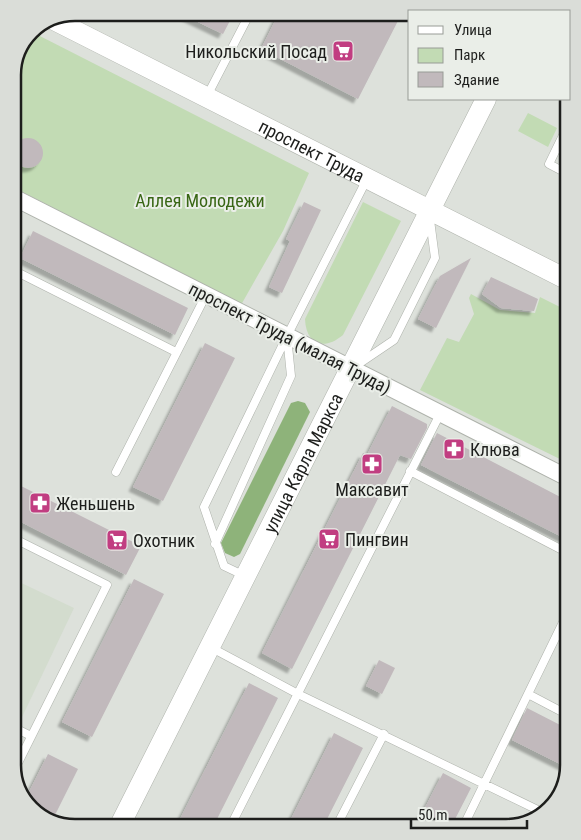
<svg xmlns="http://www.w3.org/2000/svg" width="581" height="840" font-family="'Roboto Condensed',sans-serif">
	<style>
		.built { fill: #d3dcce }
		.green { fill: #c2dbb4 }
		.forest { fill: #8eb37a }
		.building { fill: #c1b9bc; filter: url(#shadow) }
		.lines { fill: none; stroke-linecap: round; stroke-linejoin: round }
		.service-casing { stroke: #aeb2ab; stroke-width: 9 }
		.minor-casing { stroke: #aeb2ab; stroke-width: 18 }
		.tertiary-casing { stroke: #aeb2ab; stroke-width: 21 }
		.service { stroke: #fff; stroke-width: 8 }
		.minor { stroke: #fff; stroke-width: 16 }
		.tertiary { stroke: #fff; stroke-width: 20 }
		.labels { text-anchor: middle; dominant-baseline: central; stroke-width: 4; stroke-linejoin: round; paint-order: stroke }
		.poi-label { font-size: 18px; fill: #1d1e1c; stroke: #eaeee8; text-anchor: start }
		.street-label { font-size: 18px; fill: #1d1e1c; stroke: #eaeee8 }
		.park-label { font-size: 18px; fill: #396615; stroke: #eaeee8 }
		.rim { fill: none; stroke: #1d1e1c; stroke-width: 2.5 }
	</style>
	<defs>
		<filter id="shadow"><feDropShadow dx="-4.5" dy="4.5" stdDeviation="1" flood-color="#0004"/></filter>
	</defs>
	<rect width="100%" height="100%" fill="#dde1db"/>
	<path class="built" d="M13,579L74,608L13,736Z"/>
	<path class="green" d="M32,32L309,173L283,231L241,305L13,187V71Z
		M528,113L557,128L548,147L518,131Z
		M363,202L401,221L343,335C324,351 306,345 305,319Z
		M471,294L500,310L535,313L540,297L568,311V463L420,390L447,338L459,342L474,314L469,298Z"/>
	<path class="forest" d="M298,401L305,403L310,412L240,554L234,557L225,553L221,543L291,403Z"/>
	<path class="building" d="M179,13H234L223,34Z
		M279,13H402L358,99L261,49Z
		M13 153a15 15 0 1 1 30 0a15 15 0 1 1-30 0Z
		M304,202L321,210L282,293L269,287L290,241L286,239Z
		M33,231L188,308L175,335L20,258Z
		M471,258L436,328L418,319L440,276Z
		M491,277L538,299L534,311L501,308L482,294Z
		M205,343L235,358L163,501L133,487Z
		M392,406L427,424V428L411,459L400,455L292,669L262,653L363,453L367,455Z
		M437,433L568,501V540L421,465Z
		M13,482L141,546L126,575L13,518Z
		M134,579L164,594L92,737L62,722Z
		M379,660L395,668L382,694L366,686Z
		M249,683L278,698L213,827H176Z
		M527,708L568,729V768L512,740Z
		M334,733L363,748L323,827H287Z
		M48,754L78,769L52,821L41,817L25,800Z
		M443,773L471,788L451,827H415Z"/>
	<g class="lines">
		<g class="service-casing">
			<path id="service" d="M206,98L250,13
				M568,174L549,164L568,125
				M13,270L176,352
				M360,363L394,340L435,258L430,220
				M410,471L568,553
				M116,472L206,295
				M13,538L107,585L14,771
				M215,544L291,376L287,336
				M245,576L224,566L204,507L287,336L367,179
				M210,647L298,694L544,813
				M528,694L568,715
				M13,727L31,736
				M230,827L440,414
				M336,827L384,734
				M463,827L568,612"/>
		</g>
		<g class="minor-casing">
			<path id="minor" d="M13,197L568,478"/>
		</g>
		<g class="tertiary-casing">
			<g id="tertiary">
				<path id="s1" d="M54,20L568,280"/>
				<path id="s2" d="M119,827L486,99"/>
			</g>
		</g>
		<use href="#service" class="service"/>
		<use href="#minor" class="minor"/>
		<use href="#tertiary" class="tertiary"/>
	</g>
	<defs>
		<g id="supermarket-square" transform="scale(1.125)"><rect x="-9" y="-9" width="18" height="18" rx="4" fill="#c13d81" stroke="#eaeee8"/><path d="M-6-5.5h2.5l.6 2H6L4.5 2H-2.5L-4.4-4H-6ZM-1.5 3.2a1.3 1.3 0 1 0 .1 0ZM3 3.2a1.3 1.3 0 1 0 .1 0Z" fill="#fff"/></g>
		<g id="pharmacy-square" transform="scale(1.125)"><rect x="-9" y="-9" width="18" height="18" rx="4" fill="#c13d81" stroke="#eaeee8"/><path d="M-2-6h4v4h4v4h-4v4h-4v-4h-4v-4h4Z" fill="#fff"/></g>
	</defs>
	<g fill-rule="evenodd">
		<use href="#supermarket-square" x="343" y="51"/>
		<use href="#pharmacy-square" x="454" y="449"/>
		<use href="#pharmacy-square" x="372" y="464"/>
		<use href="#pharmacy-square" x="40" y="503"/>
		<use href="#supermarket-square" x="329" y="539"/>
		<use href="#supermarket-square" x="117" y="540"/>
	</g>
	<g class="labels">
		<g class="poi-label">
			<text x="327" y="51" text-anchor="end">Никольский Посад</text>
			<text x="470" y="449">Клюва</text>
			<text x="372" y="489" text-anchor="middle">Максавит</text>
			<text x="56" y="503">Женьшень</text>
			<text x="345" y="539">Пингвин</text>
			<text x="133" y="540">Охотник</text>
		</g>
		<g class="street-label">
			<text stroke="none"><textPath href="#s1" startOffset="289">проспект Труда</textPath></text>
			<text transform="translate(290 338) rotate(27)">проспект Труда (малая Труда)</text>
			<text stroke="none"><textPath href="#s2" startOffset="408">улица Карла Маркса</textPath></text>
		</g>
		<g class="park-label">
			<text x="200" y="200">Аллея Молодежи</text>
		</g>
	</g>
	<path d="M0 0H581V840H0ZM75 21H506A54 54 0 0 1 560 75V765A54 54 0 0 1 506 819H75A54 54 0 0 1 21 765V75A54 54 0 0 1 75 21Z" fill="#daddd8" fill-rule="evenodd"/>
	<path class="rim" d="M75 21H506A54 54 0 0 1 560 75V765A54 54 0 0 1 506 819H75A54 54 0 0 1 21 765V75A54 54 0 0 1 75 21Z"/>
	<rect x="408" y="10" width="162" height="90" fill="#eaeee8" stroke="#989b96"/>
	<rect x="418" y="26" width="25" height="8" fill="#ffffff" stroke="#989b96"/>
	<text x="454" y="35" font-size="15" fill="#1d1e1c">Улица</text>
	<rect x="418" y="48" width="25" height="15" fill="#c2dbb4" stroke="#989b96"/>
	<text x="454" y="60" font-size="15" fill="#1d1e1c">Парк</text>
	<rect x="418" y="72" width="25" height="15" fill="#c1b9bc" stroke="#989b96"/>
	<text x="454" y="85" font-size="15" fill="#1d1e1c">Здание</text>
	<path d="M411 820v8h116v-8" fill="none" stroke="#1d1e1c" stroke-width="2.5"/>
	<text x="418" y="820" font-size="15" fill="#1d1e1c" stroke="#eaeee8" stroke-width="4" paint-order="stroke">50 m</text>
</svg>
